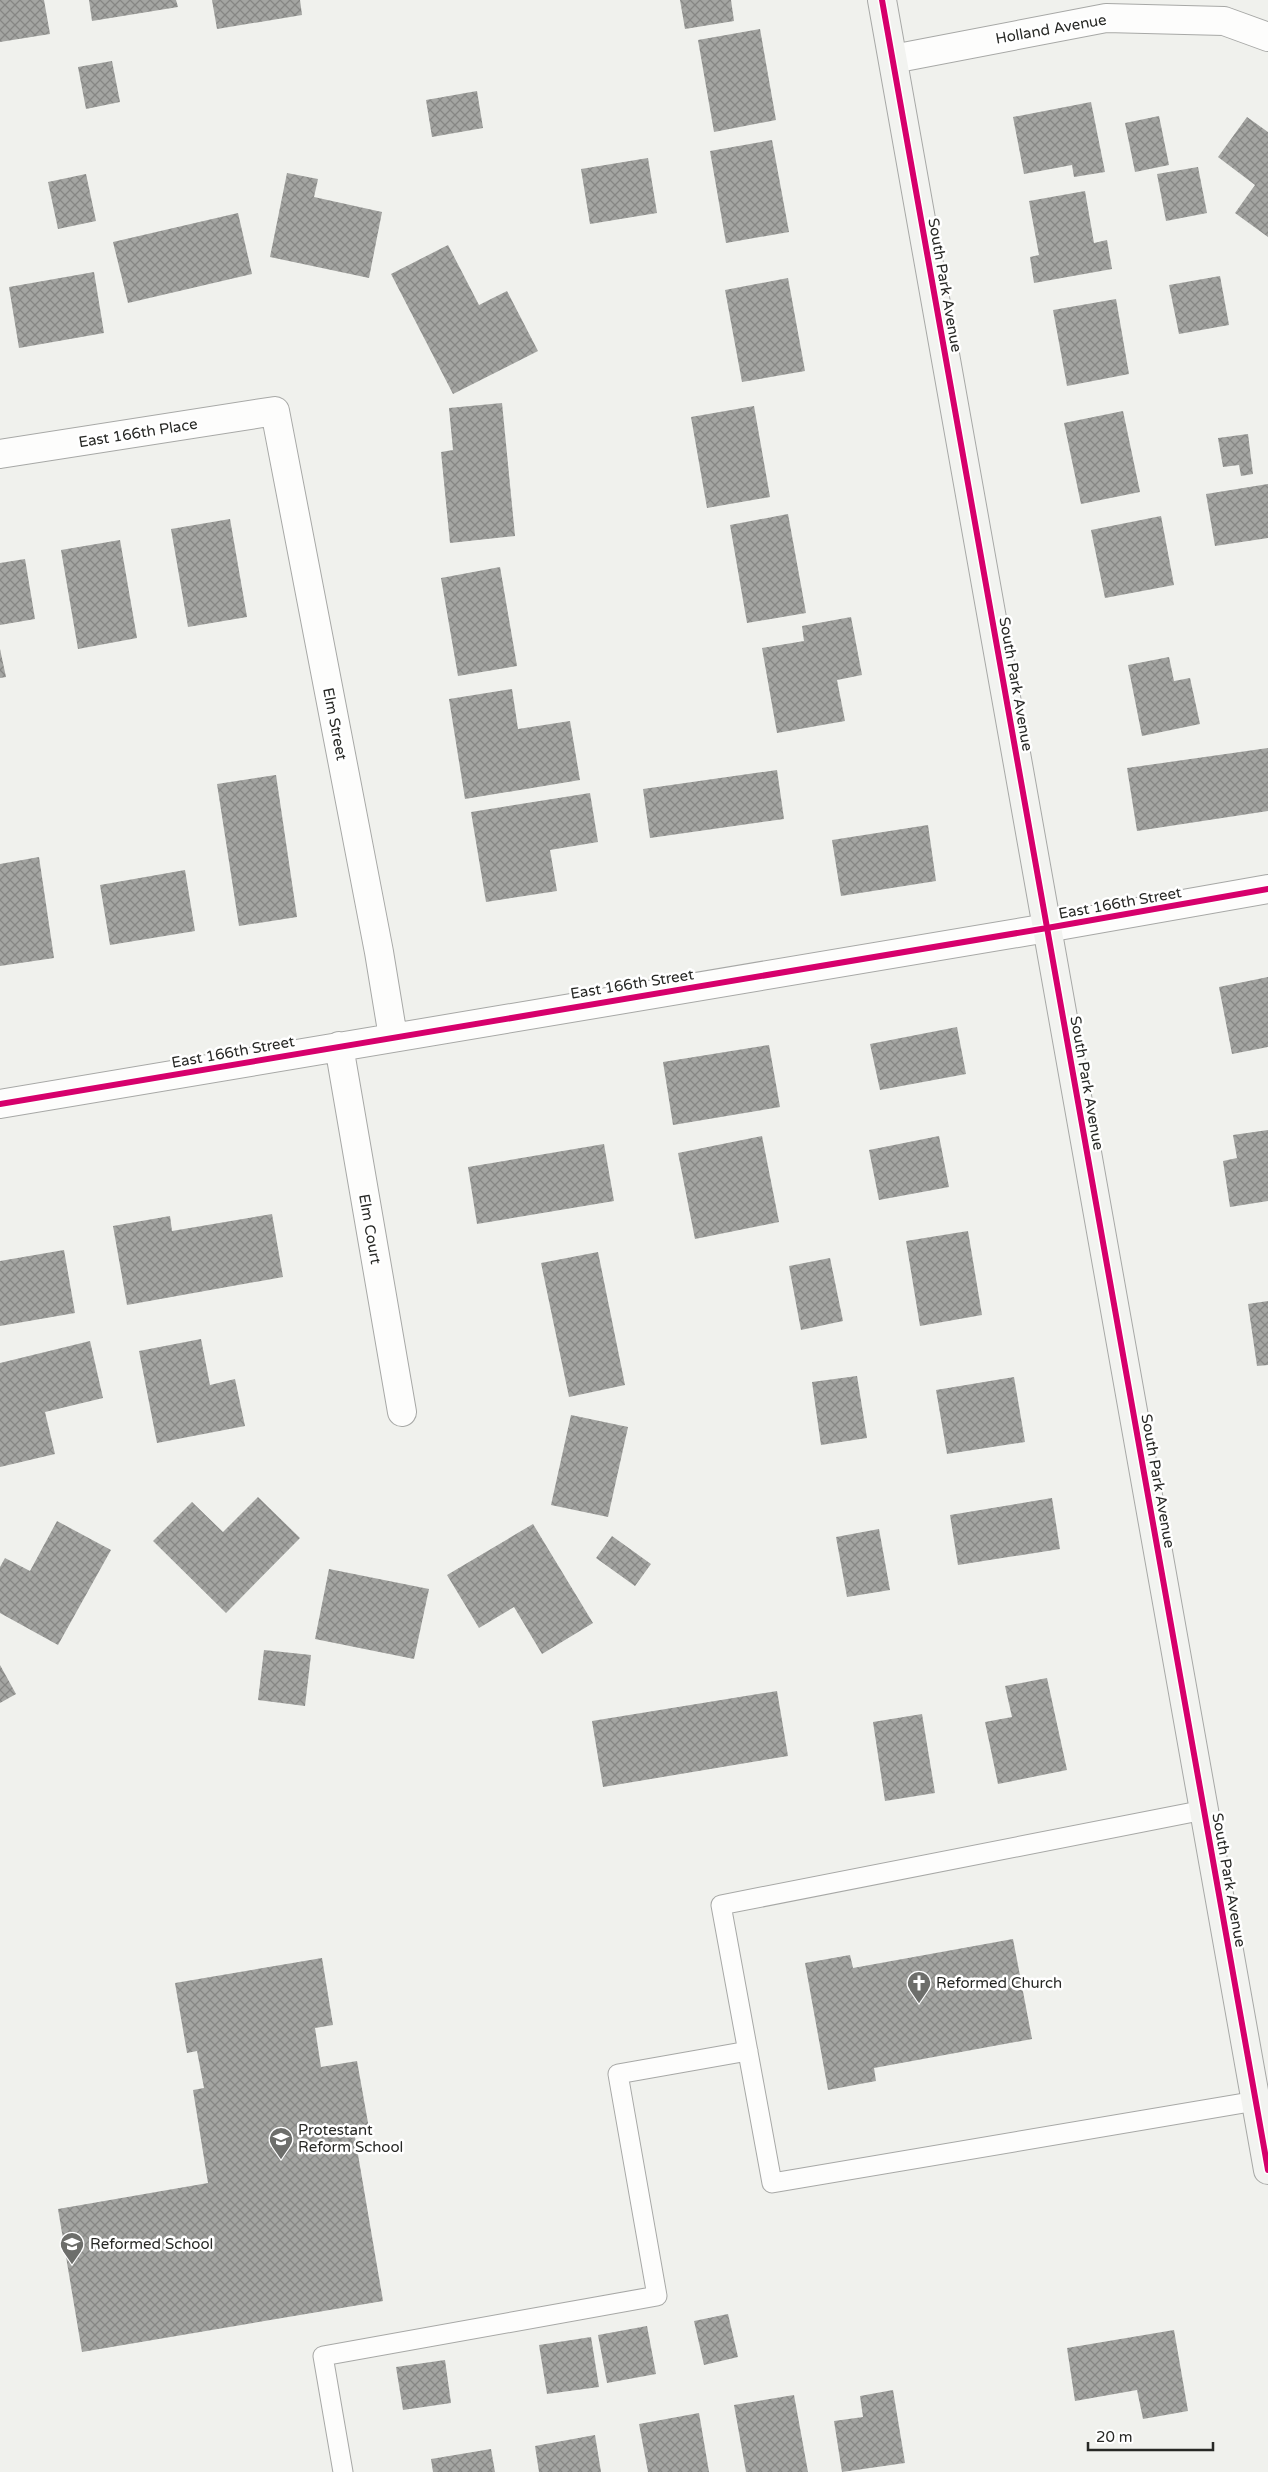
<svg xmlns="http://www.w3.org/2000/svg" width="1268" height="2472" font-family="'Varela Round',sans-serif">
	<style>
		.building { fill: url(#building-cross-hatch) }
		.lines { fill: none; stroke-linecap: round; stroke-linejoin: round }
		.lane-casing { stroke: #a7a8a6; stroke-width: 21 }
		.street-casing { stroke: #a7a8a6; stroke-width: 30 }
		.secondary-casing { stroke: #a7a8a6; stroke-width: 30 }
		.lane { stroke: #fdfdfc; stroke-width: 19 }
		.street { stroke: #fdfdfc; stroke-width: 28 }
		.secondary { stroke: #f2f3f0; stroke-width: 28 }
		.cycleway-casing { stroke: #fff; stroke-width: 9 }
		.cycleway { stroke: #d6006c; stroke-width: 6 }
		.labels { text-anchor: middle; dominant-baseline: central; stroke-width: 5; stroke-linejoin: round; paint-order: stroke }
		.street-label { font-size: 15px; fill: #272825; stroke: #fff }
		.poi-label { font-size: 15px; fill: #272825; stroke: #fff; text-anchor: start }
	</style>
	<defs>
		<pattern id="building-cross-hatch" width="8" height="8" patternUnits="userSpaceOnUse" patternTransform="scale(1.25)"><rect width="8" height="8" fill="#a4a5a2"/><path d="M0 0l8 8M0 8l8-8" fill="none" stroke="#868684"/></pattern>
	</defs>
	<rect width="100%" height="100%" fill="#f0f1ed"/>
	<path class="building" d="M0,0H44L50,34L0,42Z
		M89,0H176L178,7L92,21Z
		M212,0H300L302,15L217,29Z
		M680,0H731L734,21L685,29Z
		M760,29L776,120L714,132L698,40Z
		M112,61L120,102L86,109L78,67Z
		M477,91L483,128L432,137L426,100Z
		M1091,102L1105,172L1074,177L1072,165L1024,174L1013,117Z
		M1159,116L1169,165L1135,172L1125,123Z
		M1247,117L1268,132V237L1235,213L1255,185L1218,157Z
		M772,140L789,232L726,243L710,151Z
		M648,158L657,213L590,224L581,169Z
		M1198,167L1207,213L1166,221L1157,174Z
		M287,173L318,179L314,197L382,212L369,278L270,257Z
		M86,174L96,221L58,229L48,182Z
		M1085,191L1094,243L1107,240L1112,269L1034,283L1030,257L1039,255L1029,201Z
		M238,213L252,274L128,303L113,242Z
		M448,245L479,305L507,291L538,351L453,394L391,274Z
		M94,272L104,333L19,348L9,287Z
		M1220,276L1229,325L1179,334L1169,285Z
		M788,278L805,371L742,382L725,290Z
		M1116,299L1129,374L1067,386L1053,310Z
		M502,403L515,536L450,543L441,452L453,450L449,408Z
		M754,406L770,497L707,508L691,417Z
		M1123,411L1140,492L1081,504L1064,423Z
		M1248,434L1253,474L1241,476L1239,465L1223,467L1218,438Z
		M1268,484V538L1215,546L1206,494Z
		M788,514L806,613L747,623L730,525Z
		M1161,516L1174,585L1105,598L1091,530Z
		M230,519L247,617L188,627L171,529Z
		M120,540L137,638L78,649L61,550Z
		M25,559L35,619L0,625V563Z
		M500,567L517,666L458,676L441,578Z
		M851,617L862,675L837,680L845,721L777,733L762,648L804,641L802,626Z
		M0,649L6,677L0,678Z
		M1169,657L1174,681L1190,678L1200,724L1142,736L1128,665Z
		M512,689L518,729L570,721L580,780L465,799L449,699Z
		M1268,748V811L1137,831L1127,768Z
		M777,770L784,819L650,838L643,789Z
		M276,775L297,917L239,926L217,784Z
		M590,793L598,842L550,850L557,891L486,902L471,812Z
		M928,825L936,881L841,896L832,840Z
		M39,857L54,958L0,966V864Z
		M185,870L195,931L110,945L100,885Z
		M1268,977V1047L1232,1054L1219,987Z
		M957,1027L966,1074L880,1090L870,1044Z
		M769,1045L780,1107L673,1125L663,1062Z
		M1268,1130V1201L1230,1207L1223,1161L1237,1158L1233,1135Z
		M762,1136L779,1222L695,1239L678,1153Z
		M939,1136L949,1187L879,1200L869,1150Z
		M604,1144L614,1201L477,1224L468,1167Z
		M272,1214L283,1277L127,1305L113,1226L170,1216L172,1231Z
		M968,1231L982,1315L920,1326L906,1241Z
		M64,1250L75,1313L0,1326V1261Z
		M598,1252L625,1385L569,1397L541,1263Z
		M830,1258L843,1321L801,1330L789,1266Z
		M1268,1301V1365L1257,1366L1248,1304Z
		M201,1339L210,1385L235,1379L245,1426L157,1443L139,1351Z
		M90,1341L103,1398L45,1412L55,1454L0,1467V1363Z
		M857,1376L867,1438L821,1445L812,1382Z
		M1014,1377L1025,1442L947,1454L936,1390Z
		M571,1415L628,1427L608,1517L551,1505Z
		M258,1497L300,1538L226,1613L153,1541L192,1502L223,1532Z
		M1052,1498L1060,1549L958,1565L950,1515Z
		M57,1521L111,1550L58,1645L0,1613V1567L5,1558L30,1571Z
		M533,1524L593,1623L542,1654L514,1607L479,1628L447,1575Z
		M879,1529L890,1590L847,1597L836,1537Z
		M612,1536L651,1564L635,1586L596,1558Z
		M329,1569L429,1589L414,1659L315,1639Z
		M264,1650L311,1655L305,1706L258,1700Z
		M0,1665L16,1694L0,1703Z
		M1047,1678L1067,1770L998,1784L985,1722L1012,1717L1005,1686Z
		M777,1691L788,1756L603,1787L592,1721Z
		M922,1714L935,1793L885,1801L873,1722Z
		M1013,1939L1032,2039L874,2068L876,2081L828,2090L805,1963L850,1955L853,1968Z
		M322,1958L333,2025L315,2028L321,2067L357,2061L370,2134L355,2137L383,2301L82,2352L58,2209L208,2183L193,2090L204,2088L197,2051L187,2053L175,1983Z
		M728,2314L738,2357L704,2365L694,2321Z
		M647,2326L656,2374L607,2383L598,2335Z
		M1174,2330L1188,2411L1143,2419L1137,2390L1075,2401L1067,2348Z
		M591,2337L599,2387L547,2394L539,2345Z
		M445,2360L451,2403L403,2410L396,2367Z
		M893,2390L905,2463L842,2472L834,2421L863,2417L860,2396Z
		M794,2395L808,2472H746L734,2405Z
		M699,2413L709,2472H648L639,2424Z
		M595,2435L601,2472H539L535,2446Z
		M491,2449L495,2472H433L431,2459Z"/>
	<g class="lines">
		<g class="lane-casing">
			<path id="lane" d="M1204,1810L721,1905L772,2183L1256,2101
				M343,2472L323,2356L657,2296L618,2074L748,2051"/>
		</g>
		<g class="street-casing">
			<path id="street" d="M893,59L1106,18L1224,21L1268,37
				M0,454L275,411L379,952L393,1037
				M339,1046L402,1412
				M0,1104L1047,928L1268,889"/>
		</g>
		<g class="secondary-casing">
			<path id="secondary" d="M882,0L1268,2170"/>
		</g>
		<use href="#lane" class="lane"/>
		<use href="#street" class="street"/>
		<use href="#secondary" class="secondary"/>
		<g class="cycleway-casing">
			<path id="cycleway" d="M882,0L1268,2170
				M0,1104L1047,928L1268,889"/>
		</g>
		<use href="#cycleway" class="cycleway"/>
	</g>
	<defs>
		<g id="church-pin" transform="scale(1.25)"><path d="M0 17L-7.5 6A9.5 9.5 0 1 1 7.5 6Z" fill="#6d6e6b" stroke="#fff"/><path d="M-1.2-6h2.4v3.5h3.3v2.4h-3.3V6h-2.4V-.1h-3.3v-2.4h3.3Z" fill="#fff"/></g>
		<g id="school-pin" transform="scale(1.25)"><path d="M0 17L-7.5 6A9.5 9.5 0 1 1 7.5 6Z" fill="#6d6e6b" stroke="#fff"/><path d="M0-5L7-2L0 1L-7-2ZM-4 1L0 2.5L4 1V4Q0 6-4 4Z" fill="#fff"/></g>
	</defs>
	<g fill-rule="evenodd">
		<use href="#church-pin" x="919" y="1983"/>
		<use href="#school-pin" x="281" y="2139"/>
		<use href="#school-pin" x="72" y="2244"/>
	</g>
	<g class="labels">
		<g class="street-label">
			<text transform="translate(1051 29) rotate(-10)">Holland Avenue</text>
			<text transform="translate(945 285) rotate(80)">South Park Avenue</text>
			<text transform="translate(138 433) rotate(-9)">East 166th Place</text>
			<text transform="translate(1016 684) rotate(80)">South Park Avenue</text>
			<text transform="translate(335 724) rotate(79)">Elm Street</text>
			<text transform="translate(1120 903) rotate(-10)">East 166th Street</text>
			<text transform="translate(632 984) rotate(-9)">East 166th Street</text>
			<text transform="translate(233 1052) rotate(-10)">East 166th Street</text>
			<text transform="translate(1087 1083) rotate(80)">South Park Avenue</text>
			<text transform="translate(370 1229) rotate(80)">Elm Court</text>
			<text transform="translate(1158 1481) rotate(80)">South Park Avenue</text>
			<text transform="translate(1229 1880) rotate(80)">South Park Avenue</text>
		</g>
		<g class="poi-label">
			<text x="936" y="1983">Reformed Church</text>
			<text x="298" y="2130">Protestant<tspan x="298" dy="17">Reform School</tspan></text>
			<text x="90" y="2244">Reformed School</text>
		</g>
	</g>
	<path d="M1088 2442v8h125v-8" fill="none" stroke="#272825" stroke-width="2.5"/>
	<text x="1096" y="2442" font-size="15" fill="#272825" stroke="#ffffff" stroke-width="4" paint-order="stroke">20 m</text>
</svg>
